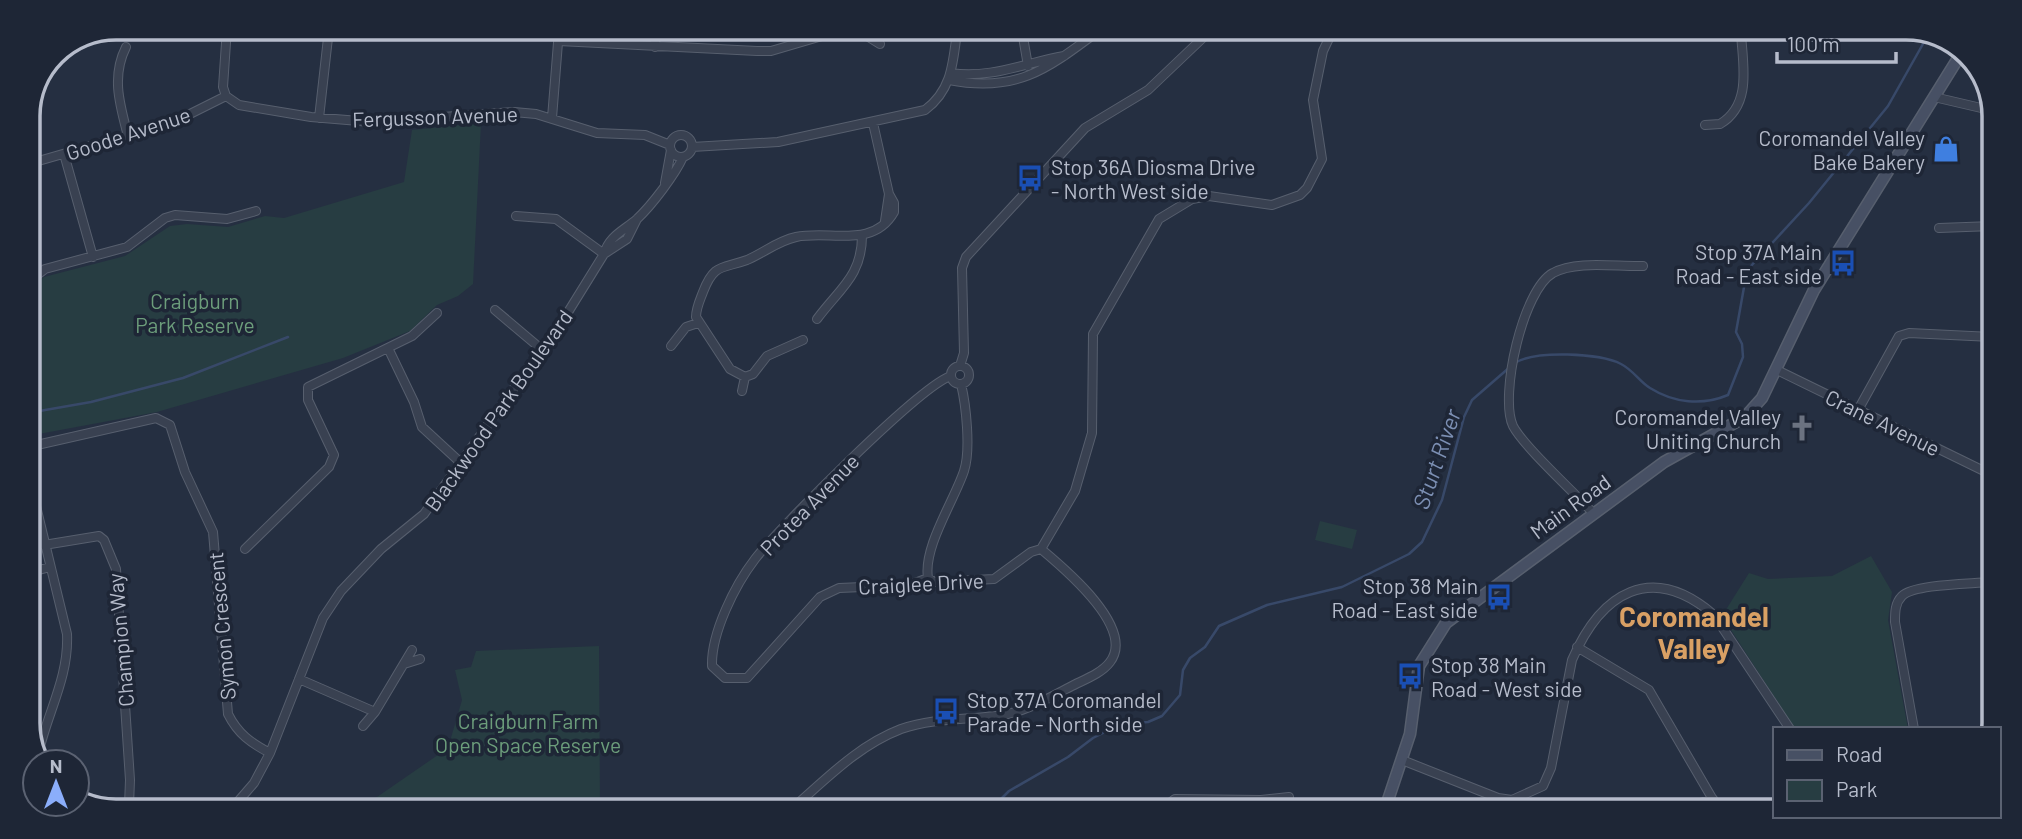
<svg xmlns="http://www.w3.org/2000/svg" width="2022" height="839" font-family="Barlow,sans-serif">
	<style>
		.green { fill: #273d42 }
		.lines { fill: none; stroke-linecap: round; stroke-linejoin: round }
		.stream { stroke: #384969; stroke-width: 2.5 }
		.minor-casing { stroke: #575f6e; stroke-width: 10 }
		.secondary-casing { stroke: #575f6e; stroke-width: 13 }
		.minor { stroke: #394151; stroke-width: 8 }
		.secondary { stroke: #475064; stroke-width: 10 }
		.labels { text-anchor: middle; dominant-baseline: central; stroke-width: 7; stroke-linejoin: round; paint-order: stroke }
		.street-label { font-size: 21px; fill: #b6bccb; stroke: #1e2636 }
		.poi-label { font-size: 21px; fill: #b6bccb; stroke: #1e2636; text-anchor: end }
		.park-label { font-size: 21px; fill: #6c9d7b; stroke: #1e2636 }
		.water-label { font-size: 23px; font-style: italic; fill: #7c8fb3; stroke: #1e2636 }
		.district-label { font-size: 28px; font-weight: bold; fill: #d9a064; stroke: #1e2636 }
		.rim { fill: none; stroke: #b6bccb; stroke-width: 3.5 }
	</style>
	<rect width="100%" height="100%" fill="#252f41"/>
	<path class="green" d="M481,123L473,284L458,296L437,305L410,331L343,358L157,412L28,436V289L44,277L125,256L170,226L187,224L228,227L265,216L284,218L404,182L412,130Z
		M1320,521L1357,530L1352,549L1315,540Z
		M1871,556L1892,592L1888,620L1908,729H1795L1722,616L1749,573L1768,579L1832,576Z
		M599,646L600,806L359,805L377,797L448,748L462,700L455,670L471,667L476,651Z"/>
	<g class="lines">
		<path class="stream" d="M1515,363C1535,350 1600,353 1621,364C1633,370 1640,382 1650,388C1674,403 1702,406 1728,395L1743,357L1742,344L1736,332L1746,276L1751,266L1809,203L1888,106L1928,35
			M28,413L91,402L183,378L288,337
			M992,808L1009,791L1068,757L1093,738L1121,724L1148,722L1162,716L1180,695L1183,670L1190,658L1205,647L1219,626L1267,605L1342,587L1409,554L1422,542L1442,500L1464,417L1472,400L1510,367"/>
		<g class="minor-casing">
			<path id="minor" d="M227,28L223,87L226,96L239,105L311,117L371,122L514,112L536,114L597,133L645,135L670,145
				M859,31L880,44
				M1022,31L1028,66
				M559,41L757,51H771L839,31
				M126,47C111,77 120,105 128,136
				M655,47L656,30
				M951,73C990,79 1025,63 1064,56
				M949,80C1016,93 1046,70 1097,32
				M1934,97L1994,111
				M319,118L329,29
				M552,118L559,30
				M873,123L889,194L885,221
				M1705,125L1720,124C1752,105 1743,65 1741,34
				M670 146a11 11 0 1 1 22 0a11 11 0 1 1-22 0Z
				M692,147L778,142L925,110C952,90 953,63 957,31
				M64,154L93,257
				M28,164L174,122L226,96
				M665,183L671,150
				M516,216L556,219L604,254
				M1939,228L1993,226
				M604,254L627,239L637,219
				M28,282L45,269L127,247L165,218L175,215L227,219L256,211
				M495,310L540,348
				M817,319C839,289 862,276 862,236
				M803,340L767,356L753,374L745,377L730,369L696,317C696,308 700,300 703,292C714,263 722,269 747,260C764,253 777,241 796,237C830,230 873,249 894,212V203L889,194
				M671,346L686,327L698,323
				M388,348L414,402L422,427L461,463
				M960,366L964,353L962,268L966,257L1085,128L1148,90L1209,32
				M951 375a9 9 0 1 1 18 0a9 9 0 1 1-18 0Z
				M1777,370L1990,474
				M951,376C921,385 779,528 755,559C735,585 711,633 712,666L725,678H747L820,597L839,588L910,585L928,578L934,582L994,579L1031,552L1041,549
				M742,391L745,377
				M1858,410L1899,336L1909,333L1992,337
				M28,447L156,418L170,425L185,472L213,532L228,714C238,734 251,743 270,753
				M28,473L67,634C69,678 47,713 38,755
				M1593,513C1575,493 1524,447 1513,426C1499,396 1523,289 1553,273C1576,260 1617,267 1643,266
				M44,545L99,536L104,540L116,569L130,780L129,805
				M245,549L329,467L334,455L308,400V387L412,336L437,313
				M1041,549L1075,491L1092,433L1093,334L1159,219L1192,199L1209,196L1272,205L1300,195L1307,188L1322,159L1313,100L1323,51L1332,32
				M28,573L50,567
				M928,578C923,547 954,501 964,471C971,450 966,405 961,384
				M1577,647L1649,690L1719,810
				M404,664L420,659
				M299,679L375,712L412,650
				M363,726L375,712
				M1914,729L1895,622C1895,612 1895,603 1902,596C1914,584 1971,584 1989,582
				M1402,760L1498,798L1512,800L1543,786L1551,768L1572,660C1601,593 1651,561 1714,615L1790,729
				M1655,804L1678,810L1713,799
				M235,805L254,783L270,753L323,618L341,591L381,549L424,514L565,317L604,254C609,236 623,231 637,219C651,206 675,175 683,157
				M794,807C827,778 859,745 901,729C933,718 963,720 996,716C1021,714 1047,699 1070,687C1083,680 1101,674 1110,662C1136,628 1065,569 1041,549
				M1163,808L1175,799L1261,800L1289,797"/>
		</g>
		<g class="secondary-casing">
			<path id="secondary" d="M1385,809L1410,734L1419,666L1446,623L1664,462L1745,417L1762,398L1814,290L1962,52"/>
		</g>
		<use href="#minor" class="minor"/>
		<use href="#secondary" class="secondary"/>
	</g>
	<defs>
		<g id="shop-bare" transform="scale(2.1)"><path d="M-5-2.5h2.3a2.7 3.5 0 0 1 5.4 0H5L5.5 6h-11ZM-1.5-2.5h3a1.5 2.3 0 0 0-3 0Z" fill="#3f7fe0" stroke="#1e2636" stroke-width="2.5" paint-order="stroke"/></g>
		<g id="bus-bare" transform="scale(2.1)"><path d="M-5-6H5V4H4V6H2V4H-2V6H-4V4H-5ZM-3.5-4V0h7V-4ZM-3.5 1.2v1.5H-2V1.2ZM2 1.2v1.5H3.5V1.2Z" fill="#1a4fb4" stroke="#1e2636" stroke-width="2.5" paint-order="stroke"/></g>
		<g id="church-bare" transform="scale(2.1)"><path d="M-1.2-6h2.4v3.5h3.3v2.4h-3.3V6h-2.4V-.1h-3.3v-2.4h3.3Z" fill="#6b7280" stroke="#1e2636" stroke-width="2.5" paint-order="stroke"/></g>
	</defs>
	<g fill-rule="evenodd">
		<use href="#shop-bare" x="1946" y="149"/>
		<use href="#bus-bare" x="1030" y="178"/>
		<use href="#bus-bare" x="1843" y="263"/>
		<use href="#church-bare" x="1802" y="428"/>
		<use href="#bus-bare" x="1499" y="597"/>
		<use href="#bus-bare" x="1410" y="676"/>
		<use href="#bus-bare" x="946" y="711"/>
	</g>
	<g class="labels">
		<g class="street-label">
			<text transform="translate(435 116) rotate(-2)">Fergusson Avenue</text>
			<text transform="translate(128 133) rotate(-18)">Goode Avenue</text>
			<text transform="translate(498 410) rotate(-55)">Blackwood Park Boulevard</text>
			<text transform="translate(1883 422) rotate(26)">Crane Avenue</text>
			<text transform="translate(809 504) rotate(-46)">Protea Avenue</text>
			<text transform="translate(1570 506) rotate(-36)">Main Road</text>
			<text transform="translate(921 583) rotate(-3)">Craiglee Drive</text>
			<text transform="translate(221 626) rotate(-95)">Symon Crescent</text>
			<text transform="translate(120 640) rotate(-95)">Champion Way</text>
		</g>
		<g class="poi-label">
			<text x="1925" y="137">Coromandel Valley<tspan x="1925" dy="24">Bake Bakery</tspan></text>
			<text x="1051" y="166" text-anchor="start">Stop 36A Diosma Drive<tspan x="1051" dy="24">- North West side</tspan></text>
			<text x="1822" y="251">Stop 37A Main<tspan x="1822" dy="24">Road - East side</tspan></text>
			<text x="1781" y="416">Coromandel Valley<tspan x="1781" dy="24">Uniting Church</tspan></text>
			<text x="1478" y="585">Stop 38 Main<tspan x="1478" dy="24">Road - East side</tspan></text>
			<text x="1431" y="664" text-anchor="start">Stop 38 Main<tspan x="1431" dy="24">Road - West side</tspan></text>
			<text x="967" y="699" text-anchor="start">Stop 37A Coromandel<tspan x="967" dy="24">Parade - North side</tspan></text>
		</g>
		<g class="park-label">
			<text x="195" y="300">Craigburn<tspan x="195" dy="24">Park Reserve</tspan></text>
			<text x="528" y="720">Craigburn Farm<tspan x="528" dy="24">Open Space Reserve</tspan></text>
		</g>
		<g class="water-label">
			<text transform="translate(1436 459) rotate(-71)">Sturt River</text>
		</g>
		<g class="district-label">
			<text x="1694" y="616">Coromandel<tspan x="1694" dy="32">Valley</tspan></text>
		</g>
	</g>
	<path d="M0 0H2022V839H0ZM116 40H1906A76 76 0 0 1 1982 116V723A76 76 0 0 1 1906 799H116A76 76 0 0 1 40 723V116A76 76 0 0 1 116 40Z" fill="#1e2636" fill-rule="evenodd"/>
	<path class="rim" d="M116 40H1906A76 76 0 0 1 1982 116V723A76 76 0 0 1 1906 799H116A76 76 0 0 1 40 723V116A76 76 0 0 1 116 40Z"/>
	<rect x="1773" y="727" width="228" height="91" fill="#1e2636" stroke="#5b6272" stroke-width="2"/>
	<rect x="1787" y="750" width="35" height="10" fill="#475064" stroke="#5b6272" stroke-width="2"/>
	<text x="1836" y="762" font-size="21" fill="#b6bccb">Road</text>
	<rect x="1787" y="780" width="35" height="21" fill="#273d42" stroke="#5b6272" stroke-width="2"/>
	<text x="1836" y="797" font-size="21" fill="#b6bccb">Park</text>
	<g transform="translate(56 783)"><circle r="33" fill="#1e2636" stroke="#5b6272" stroke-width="2"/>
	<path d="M0-5L12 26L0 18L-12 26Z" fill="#8baefb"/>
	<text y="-10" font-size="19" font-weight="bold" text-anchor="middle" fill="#b6bccb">N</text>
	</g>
	<path d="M1777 52v10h119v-10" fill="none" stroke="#b6bccb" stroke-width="3.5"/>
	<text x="1787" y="52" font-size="21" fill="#b6bccb" stroke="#1e2636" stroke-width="5" paint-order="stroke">100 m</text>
</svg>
